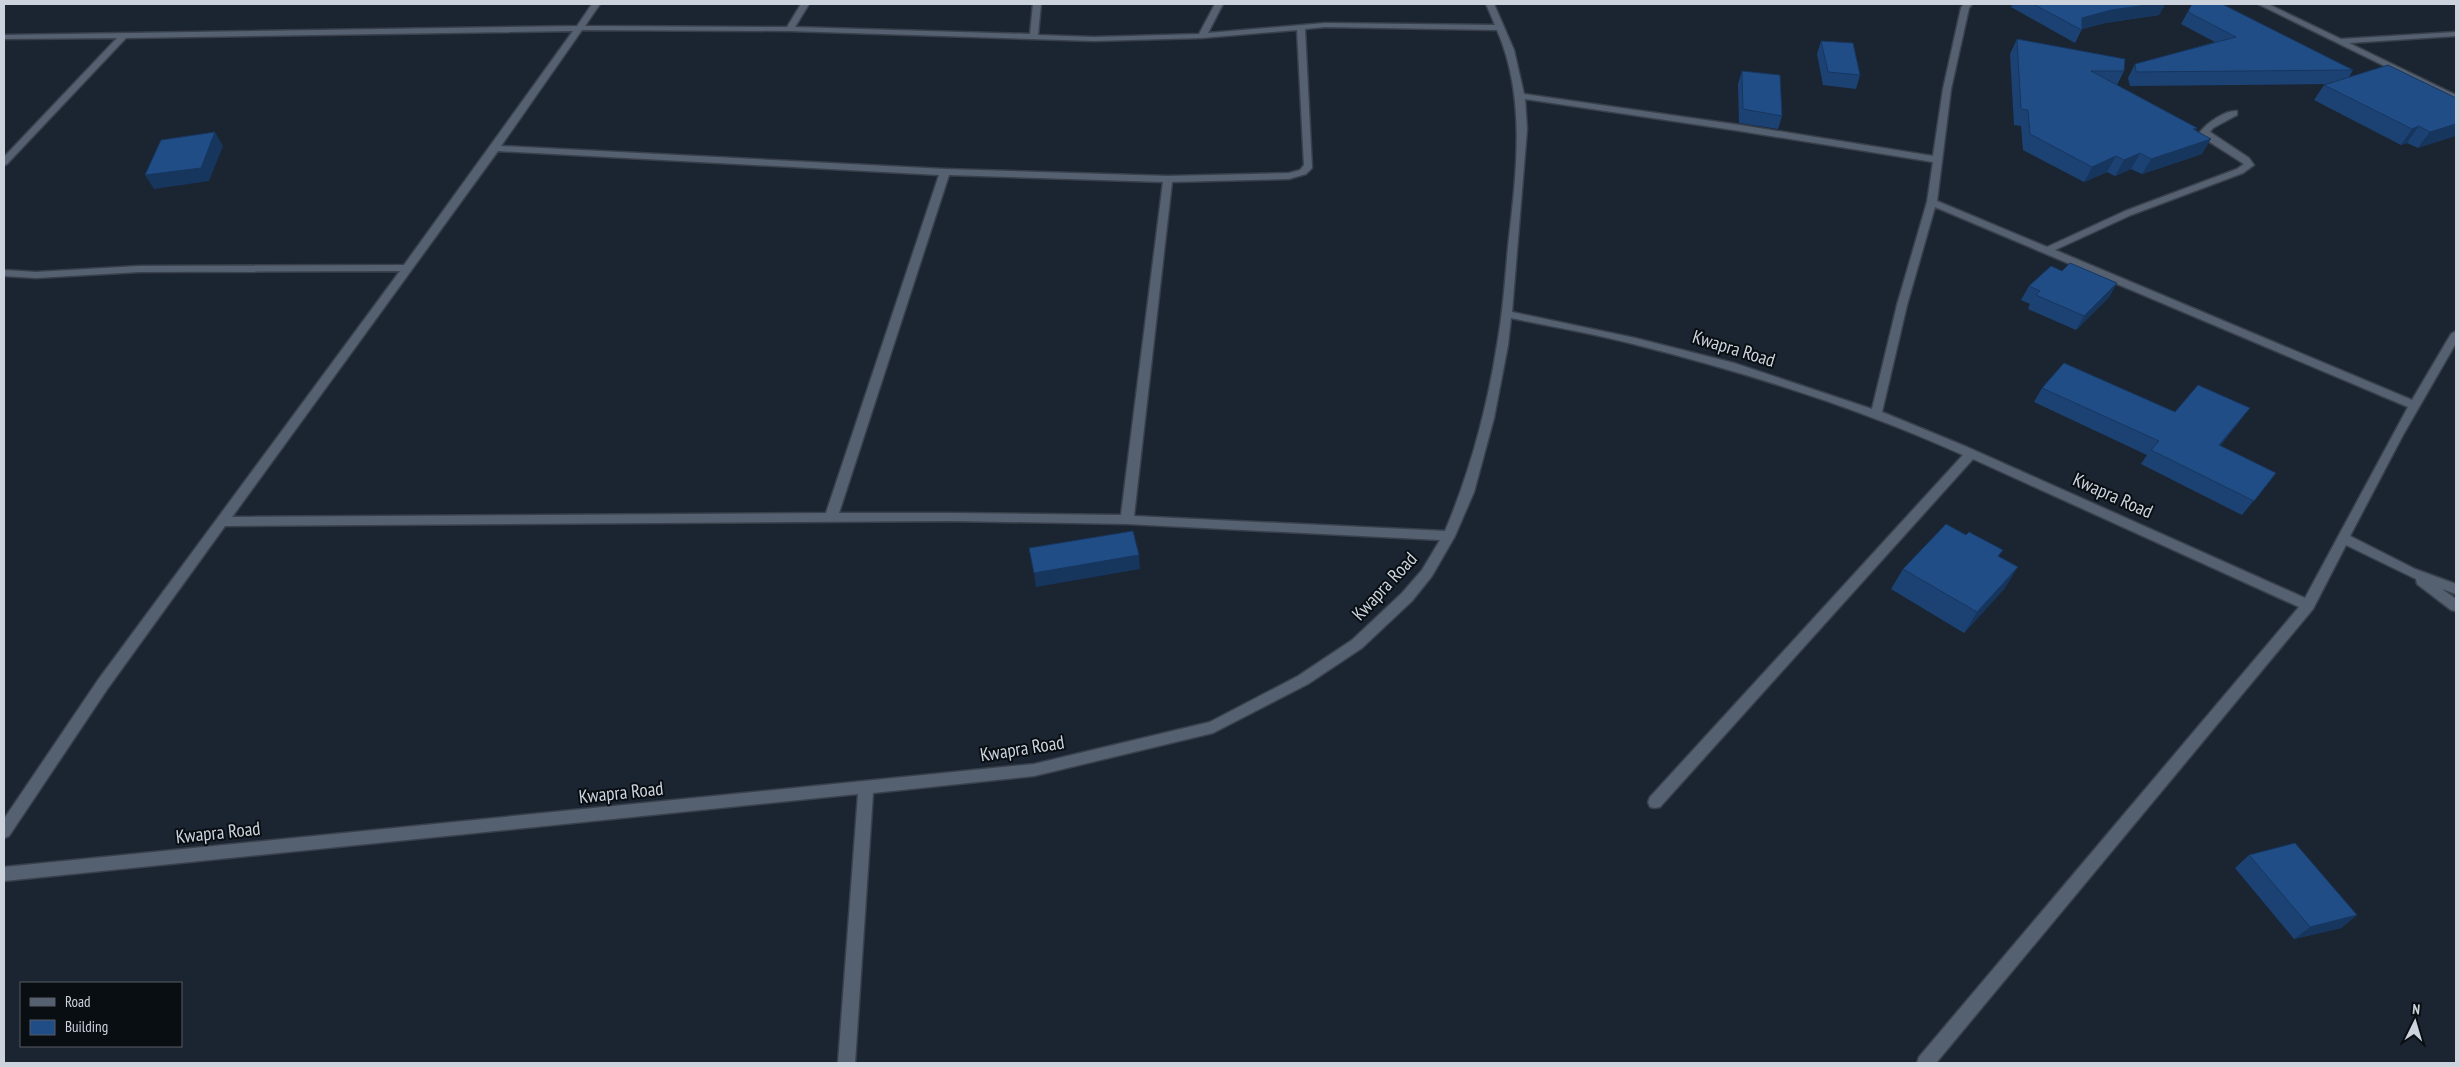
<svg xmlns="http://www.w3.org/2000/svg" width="2460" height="1067" font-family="'PT Sans Narrow',sans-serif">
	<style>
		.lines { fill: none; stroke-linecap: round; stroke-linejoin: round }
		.minor-casing { stroke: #39404c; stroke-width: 3 }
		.minor { fill: #556171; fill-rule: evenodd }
		.wall { fill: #1c4274 }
		.shaded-wall { fill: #17365e }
		.building { fill: #214d87; stroke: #17365e }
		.labels { text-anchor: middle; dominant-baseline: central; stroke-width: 4; stroke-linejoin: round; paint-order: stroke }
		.street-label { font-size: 19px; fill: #cdd3dc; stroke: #090e13 }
	</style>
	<rect width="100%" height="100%" fill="#1b2532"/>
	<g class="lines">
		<g class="minor-casing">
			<path id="minor" d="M592,4H600L585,26L787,27L801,4H809L795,27L1030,34L1033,4H1041L1038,35L1094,37L1199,34L1215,4H1223L1208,33L1325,23L1495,25L1486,4H1494L1514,50L1524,94L1740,125L1933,156L1943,89L1961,8L1964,4H1972L1969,8L1951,89L1937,201L2047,247L2125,211L2237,169L2244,164L2205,139L2200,132C2207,123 2225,110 2237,111V115L2213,128L2210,132L2249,158L2254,165L2243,173L2131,215L2055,250L2412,400L2451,334L2456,331V343L2403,435L2350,536L2415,569L2456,584V594L2442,589L2456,599V611L2451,610L2417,584L2416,579L2346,545L2313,609L1936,1063H1917L1919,1057L2299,607L1973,459L1660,807L1655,808L1650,807L1648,802L1650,797L1963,455C1859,408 1748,373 1637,345C1596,334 1553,327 1511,318L1508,345L1494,418L1474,492L1455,536L1432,576L1412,601L1362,648L1308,684L1213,733L1034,776L873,793L855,1063H838L858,794L4,881V867L1034,764L1210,722L1298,676L1352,640L1402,593L1422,570L1440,540L1127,524L952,521L225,526L108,688L9,836L4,838V819L98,680L400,271L139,272L36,278L4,276V270L36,272L139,266L404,265L573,31L126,38L7,164L4,165V157L117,38L4,39V35L577,26ZM1325,27L1497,30C1527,99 1516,175 1508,247C1505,280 1503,313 1497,345C1487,409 1470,472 1445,531L1134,516L1172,182L1289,179L1306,174L1312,168L1305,29ZM582,30L790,31L1094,41L1202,38L1297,30L1304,165L1300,170L1289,173L1168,176L945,169L501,146ZM1525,99L1740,131L1933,162L1927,202L1897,305L1872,409L1734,363L1635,338L1512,312L1527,129ZM498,151L939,175L826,513L232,517ZM949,175L1163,182L1121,515L952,513H839ZM1935,207L2408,407L2305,598L1967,447L1882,412L1907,305Z
				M2258,4H2268L2341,39L2456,32V36L2349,43L2456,95V101Z"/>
		</g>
		<use href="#minor" class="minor"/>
	</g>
	<path class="wall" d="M2013,4H2165L2159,15L2105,23L2082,29L2075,43L2011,7Z
		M2192,4L2353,70L2349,77L2456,98L2418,148L2407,143L2401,145L2314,100L2324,85L2327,84L2130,86L2128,78L2135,64L2215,42L2181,24Z
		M2017,39L2124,71L2117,85L2197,128L2196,130L2202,154L2142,174L2131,169L2115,176L2107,172L2084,182L2023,150L2021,126L2014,125L2010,54Z
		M1821,41L1860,75L1856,89L1823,85L1817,54Z
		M1742,71L1782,116L1778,129L1739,123L1738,84Z
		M2062,271L2117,283L2109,297L2076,330L2028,309L2030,304L2021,300L2029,286Z
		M2042,388L2239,422L2220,446L2276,473L2242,515L2141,464L2147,455L2034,402Z
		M1999,556L2005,588L1964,633L1891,589L1903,569Z
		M2249,855L2357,915L2341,928L2294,939L2235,868Z"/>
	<path class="shaded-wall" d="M2154,4H2165L2159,15L2105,23L2081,29L2082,18L2111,10Z
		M2456,124V136L2418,148L2430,132Z
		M2419,126L2407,143L2401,145L2412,129Z
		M215,132L223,146L209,181L154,189L145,175Z
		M2211,139L2202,154L2142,174L2151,159Z
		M2140,153L2131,169L2115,176L2124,160Z
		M2116,156L2107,172L2084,182L2092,167Z
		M2117,283L2109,297L2076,330L2084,316Z
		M2250,408L2239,422L2208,460L2219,445Z
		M1139,555L1140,569L1036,587L1034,573Z
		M2018,567L2005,588L1964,633L1977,612Z
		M2357,915L2341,928L2294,939L2310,927Z"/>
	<path class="building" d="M2033,4H2154L2111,10L2082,18V30Z
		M2192,4H2222L2353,70L2136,72L2135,64L2236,37L2188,12Z
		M2017,39L2125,59L2124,71H2091L2197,128L2193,129L2211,139L2151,159L2140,153L2124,160L2116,156L2092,167L2030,134L2028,110L2021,109Z
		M1821,41L1853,43L1860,75L1828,72Z
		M2388,65L2456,98V124L2430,132L2419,126L2412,129L2324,85Z
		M1742,71L1780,75L1782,116L1743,109Z
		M215,132L201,168L145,175L161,140Z
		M2070,263L2117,283L2084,316L2036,295L2040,291L2029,286L2051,266L2062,271Z
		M2064,363L2175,412L2198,385L2250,408L2219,445L2276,473L2254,501L2151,450L2159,441L2042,388Z
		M1946,524L1966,535L1969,532L2003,550L1998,556L2018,567L1977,612L1903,569Z
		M1133,531L1139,555L1034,573L1029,548Z
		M2295,843L2357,915L2310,927L2249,855Z"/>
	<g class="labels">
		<g class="street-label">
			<text transform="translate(1734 348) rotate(17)">Kwapra Road</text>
			<text transform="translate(2113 495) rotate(24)">Kwapra Road</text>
			<text transform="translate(1384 586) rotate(-47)">Kwapra Road</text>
			<text transform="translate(1022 748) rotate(-9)">Kwapra Road</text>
			<text transform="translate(621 792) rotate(-6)">Kwapra Road</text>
			<text transform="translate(218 832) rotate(-6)">Kwapra Road</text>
		</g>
	</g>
	<rect width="2460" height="1067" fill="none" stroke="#cdd3dc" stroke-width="10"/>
	<rect x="20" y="982" width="162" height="65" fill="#090e13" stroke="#575d63"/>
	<rect x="30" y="998" width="25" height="8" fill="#556171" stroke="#575d63"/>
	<text x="65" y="1007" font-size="15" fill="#cdd3dc">Road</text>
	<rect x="30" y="1020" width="25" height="15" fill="#214d87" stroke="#575d63"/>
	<text x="65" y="1032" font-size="15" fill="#cdd3dc">Building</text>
	<g transform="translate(2415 1022) rotate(5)" stroke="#090e13" stroke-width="4" paint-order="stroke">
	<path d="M0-4L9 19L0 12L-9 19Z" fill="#cdd3dc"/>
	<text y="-8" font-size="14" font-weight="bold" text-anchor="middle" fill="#cdd3dc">N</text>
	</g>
</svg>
